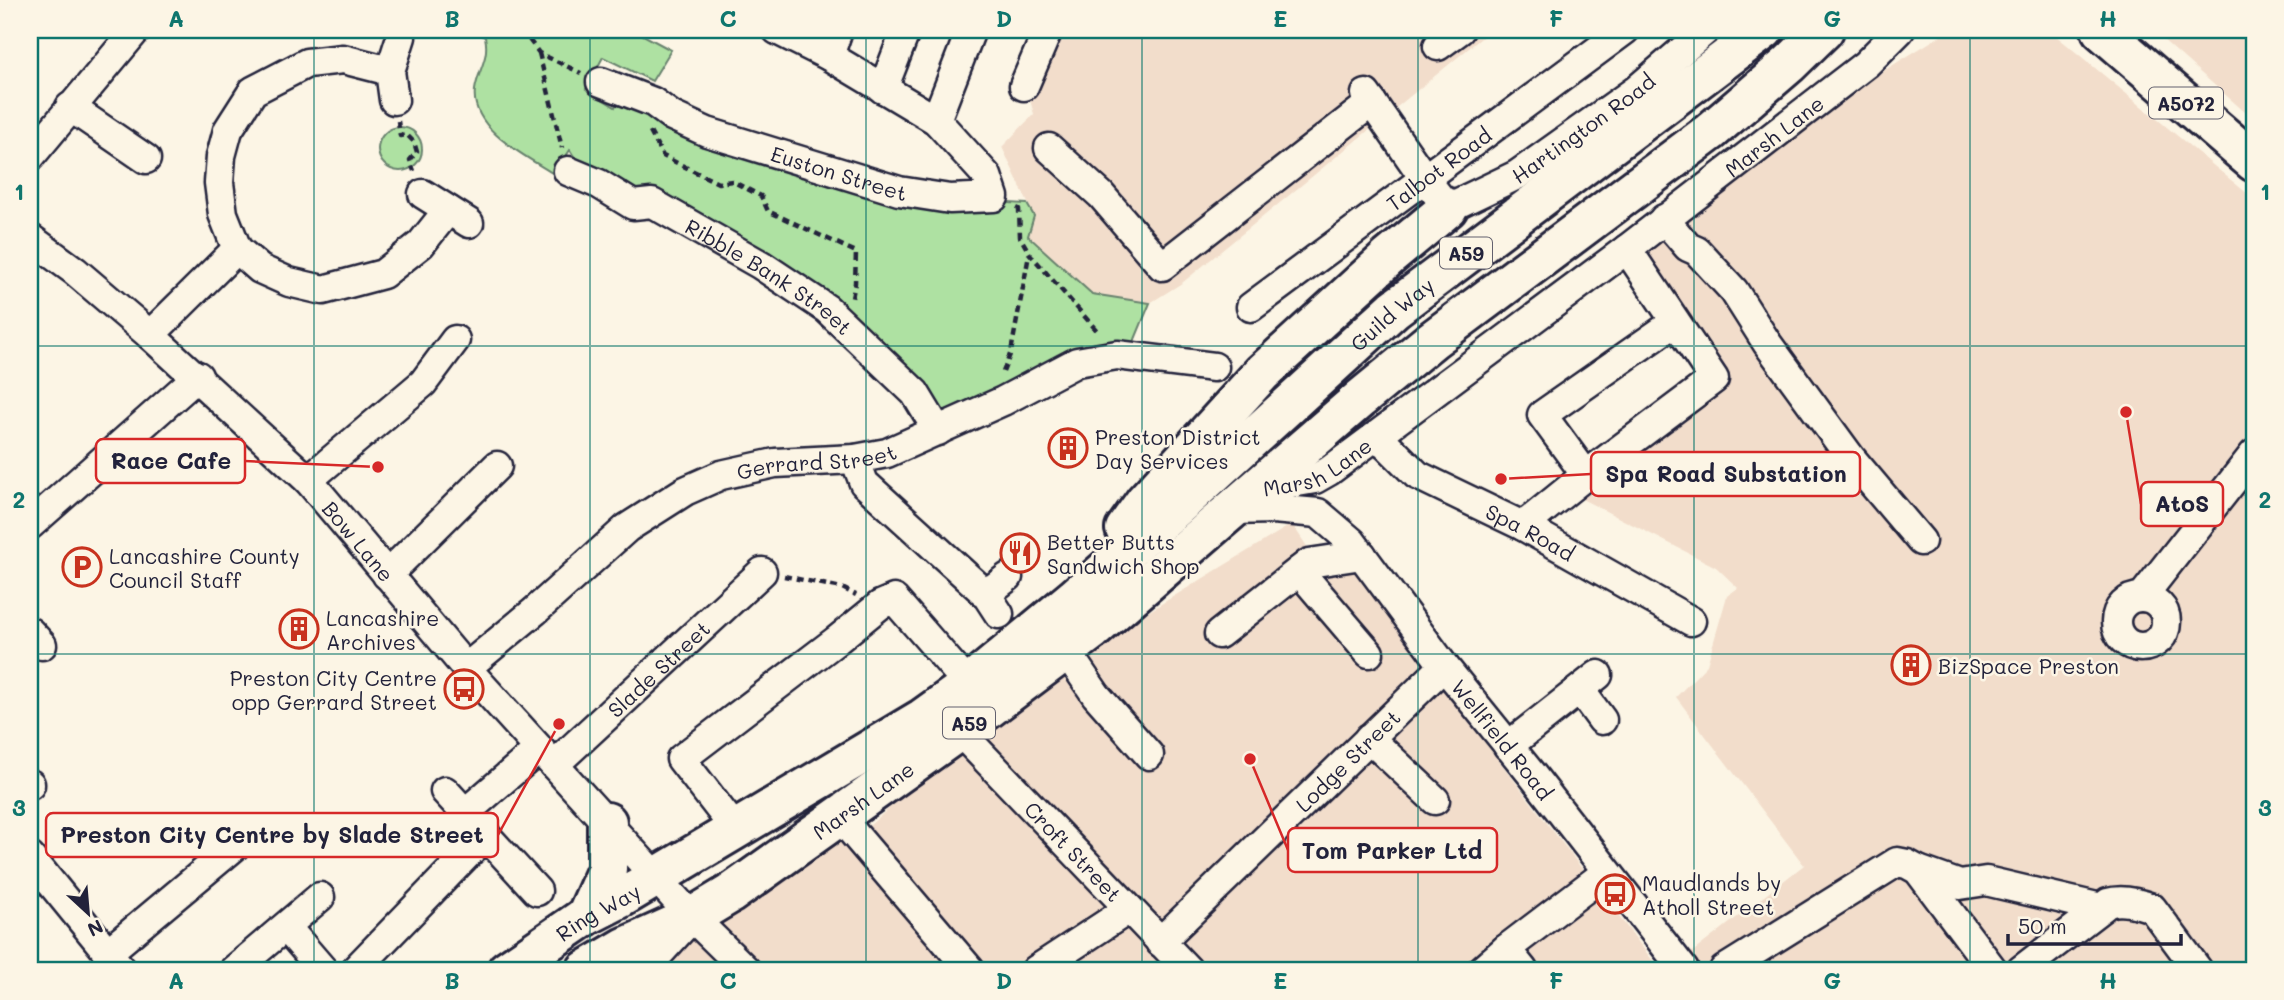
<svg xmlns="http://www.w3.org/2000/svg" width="2284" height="1000" font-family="Mali,sans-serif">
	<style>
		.built { fill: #f2ddcb }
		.green { fill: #aee1a2; stroke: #68826e; stroke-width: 2 }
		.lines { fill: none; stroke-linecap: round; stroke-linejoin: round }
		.minor-casing { stroke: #22223b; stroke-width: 33 }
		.highway-casing { stroke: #22223b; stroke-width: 44 }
		.path { stroke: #22223b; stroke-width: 4.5; stroke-dasharray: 7 5; stroke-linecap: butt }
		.minor { stroke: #fcf5e5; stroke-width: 28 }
		.highway { stroke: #fcf5e5; stroke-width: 38 }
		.grid { fill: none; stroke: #0f766e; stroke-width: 2; stroke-opacity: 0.55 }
		.labels { text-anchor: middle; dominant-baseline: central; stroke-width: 5; stroke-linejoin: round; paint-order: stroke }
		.shield { fill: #fcf5e5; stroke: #63616e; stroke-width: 2 }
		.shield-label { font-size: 19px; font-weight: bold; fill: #22223b }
		.street-label { font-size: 21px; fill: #22223b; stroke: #fcf5e5 }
		.poi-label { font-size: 21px; fill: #22223b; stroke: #fcf5e5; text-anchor: start }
		.leader { fill: none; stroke: #d62828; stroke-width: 2.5 }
		.callout-dot { fill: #d62828; stroke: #fcf5e5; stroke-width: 2.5 }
		.callout { fill: #fcf5e5; stroke: #d62828; stroke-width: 2.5 }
		.callout-label { font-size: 23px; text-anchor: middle; font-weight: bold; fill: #22223b }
		.neatline { fill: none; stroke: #0f766e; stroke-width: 2.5 }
		.grid-label { font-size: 23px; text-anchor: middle; font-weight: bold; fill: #0f766e }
	</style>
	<rect width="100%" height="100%" fill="#fcf5e5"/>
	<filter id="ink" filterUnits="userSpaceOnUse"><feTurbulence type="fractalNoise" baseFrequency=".0143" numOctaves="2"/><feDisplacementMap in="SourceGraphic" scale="14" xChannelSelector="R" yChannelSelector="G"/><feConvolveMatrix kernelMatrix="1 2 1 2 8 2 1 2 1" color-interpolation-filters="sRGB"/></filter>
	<g filter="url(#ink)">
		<path class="built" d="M1057,30H1491L1182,283L1150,303L1092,294L1028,236L1034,216L1002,147L1034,114L1030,100Z
			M1950,30H2049L2254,199V970H1702L1690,954L1804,865L1676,697L1707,665L1727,596L1738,588L1716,567L1566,491L1714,379L1627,249L1742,158Z
			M2152,30H2254V120Z
			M1292,524L1318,563L1355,554L1483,740L1660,970H655L670,955L835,841L854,839L1001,711L1153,609Z"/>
		<path class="green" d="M471,30H634L671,50L652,81L603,57L586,89L615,107L619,96L653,109L992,202L1027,204L1034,216L1028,236L1092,294L1150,303L1131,349L941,424L848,322L582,169L570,150L554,174C527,157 470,129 475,90C478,70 490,58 485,37Z
			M378 149a22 22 0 1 1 44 0a22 22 0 1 1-44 0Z"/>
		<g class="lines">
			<g class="minor-casing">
				<g id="minor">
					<path d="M1438,46L1460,30"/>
					<path d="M829,56L838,30"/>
					<path d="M390,71L343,59L307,63L253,91L228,130L221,156L219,183L223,214L237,249L260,269L289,282L323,290L383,274L421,244L448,210"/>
					<path id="s1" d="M601,82L653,102L672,116L707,132L899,191L950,199L994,197L987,176L936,120L829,56L777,30"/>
					<path d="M1024,86L1048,30"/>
					<path d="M883,89L906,30"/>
					<path id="s2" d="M1366,94L1425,179L1448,208L1517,175L1635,91L1706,30"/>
					<path d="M394,100L390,71L401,37"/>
					<path d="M70,107L146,159"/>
					<path d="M936,120L971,30"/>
					<path d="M1049,148L1101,195L1162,266L1372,102"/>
					<path d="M30,157L136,30"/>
					<path id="s3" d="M568,171L599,184L633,205L652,203L761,265L827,309L915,393L938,431"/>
					<path d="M423,194L469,223"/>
					<path d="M1664,219L1688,247L1697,251L1734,291L1767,343L1851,458L1921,541"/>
					<path id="s4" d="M30,238L75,271L150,335L308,480L466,668L692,917L746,970"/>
					<path id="s5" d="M1251,307L1625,30"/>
					<path d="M150,335L237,249"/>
					<path id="s6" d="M1378,436L1417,475L1523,526L1691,621"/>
					<path d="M855,459L864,483L986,594L999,614"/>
					<path d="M1586,475L1542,415L1675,322"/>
					<path d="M308,480L423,383L455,340"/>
					<path id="s7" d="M1257,489L1315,479L1329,471L1627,249L1866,64L1900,30"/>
					<path id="s8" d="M1233,510L1273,509L1318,513L1352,542L1444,666L1533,776L1684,970"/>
					<path d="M30,525L198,376"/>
					<path d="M1523,526L1586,475L1714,379L1627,249"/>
					<path d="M1299,571L1369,653"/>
					<path d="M387,575L497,466"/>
					<path d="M986,594L1008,577"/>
					<path d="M2142,597L2254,454"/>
					<circle cx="2141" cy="622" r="25"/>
					<path d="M30,632L42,645"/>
					<path d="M1219,634L1309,563L1362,555"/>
					<path d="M1066,651L1096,695L1149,755"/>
					<path id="s9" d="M466,668L535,611L627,528L685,491L721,475L775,463L855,459L887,453L1003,401L1077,362L1117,355L1214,367"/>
					<path d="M1580,690L1602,720"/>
					<path id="s10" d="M959,731L1188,970"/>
					<path d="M1369,738L1435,800"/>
					<path d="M1508,746L1598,675"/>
					<path id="s11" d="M554,765L762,572"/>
					<path d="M30,785V784"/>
					<path d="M445,791L537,891"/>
					<path d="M465,813L539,749"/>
					<path d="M839,816L970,970"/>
					<path d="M736,830L681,759L837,640L880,605L894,599L969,685"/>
					<path d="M30,857L122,970"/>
					<path d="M1918,870L1960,885L1986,881L2101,908"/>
					<path d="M286,927L323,970"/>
					<path id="s12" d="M1160,942L1444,666"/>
					<path d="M1506,949L1523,970"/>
					<path d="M107,953L247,836"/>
					<path d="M234,970L320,897"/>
					<path d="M355,970L486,835"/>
					<path d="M644,970L688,922"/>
					<path d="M1036,970L1129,909"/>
					<path d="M1482,970L1506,949L1607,872"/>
					<path d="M1724,970L1897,862L1907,864L1918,870L1993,970"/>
					<path d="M2021,970L2108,903C2121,899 2139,903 2152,908L2198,970"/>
				</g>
			</g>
			<g class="highway-casing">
				<g id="highway">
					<path d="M2101,30L2254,162"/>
					<path d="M1125,529L1145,501L1262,373L1389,257L1448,208"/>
					<path d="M586,916L607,869V822"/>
					<path id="s13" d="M507,970L586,916L621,898L923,718L969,685L1074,598L1187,498L1394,309L1764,30"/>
					<path id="s14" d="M586,970L625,947L692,917L730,894L959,731L1093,630L1360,399L1432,340L1710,132L1789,64L1824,30"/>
				</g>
			</g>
			<path class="path" d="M522,30L539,53L581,73
				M539,53L562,148
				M398,121L400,136L407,135L414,142L417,152L410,160L414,171
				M650,132L663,156L718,183L732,181L761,196L768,211L856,252L855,283L852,298
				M1017,208L1019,209L1020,237L1030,254L1099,333
				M1003,372L1011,352L1029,255
				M784,576L842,588L856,595"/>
			<use href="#minor" class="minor"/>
			<use href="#highway" class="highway"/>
		</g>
	</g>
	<path class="grid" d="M314,30V970M590,30V970M866,30V970M1142,30V970M1418,30V970M1694,30V970M1970,30V970M30,346H2254M30,654H2254"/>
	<defs>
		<g id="building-ring" transform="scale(2.0125)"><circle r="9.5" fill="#fcf5e5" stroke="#c8321e" stroke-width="1.5"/><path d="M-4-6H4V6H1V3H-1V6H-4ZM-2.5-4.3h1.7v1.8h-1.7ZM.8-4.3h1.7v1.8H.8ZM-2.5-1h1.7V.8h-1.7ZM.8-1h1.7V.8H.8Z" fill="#c8321e"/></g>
		<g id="restaurant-ring" transform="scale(2.0125)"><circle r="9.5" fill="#fcf5e5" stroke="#c8321e" stroke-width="1.5"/><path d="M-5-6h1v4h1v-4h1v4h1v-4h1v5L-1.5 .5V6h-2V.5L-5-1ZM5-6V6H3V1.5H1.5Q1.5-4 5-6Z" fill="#c8321e"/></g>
		<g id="parking-ring" transform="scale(2.0125)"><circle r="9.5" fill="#fcf5e5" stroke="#c8321e" stroke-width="1.5"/><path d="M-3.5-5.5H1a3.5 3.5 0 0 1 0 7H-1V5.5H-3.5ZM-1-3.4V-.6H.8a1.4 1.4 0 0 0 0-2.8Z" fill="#c8321e"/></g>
		<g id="bus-ring" transform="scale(2.0125)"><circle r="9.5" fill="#fcf5e5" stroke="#c8321e" stroke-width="1.5"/><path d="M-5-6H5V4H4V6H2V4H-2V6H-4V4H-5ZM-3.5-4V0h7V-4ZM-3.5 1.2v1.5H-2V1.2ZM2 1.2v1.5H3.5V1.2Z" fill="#c8321e"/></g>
	</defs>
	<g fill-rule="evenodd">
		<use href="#building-ring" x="1068" y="448"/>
		<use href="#restaurant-ring" x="1020" y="553"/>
		<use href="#parking-ring" x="82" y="567"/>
		<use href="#building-ring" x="299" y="629"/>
		<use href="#building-ring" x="1911" y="665"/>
		<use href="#bus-ring" x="464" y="689"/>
		<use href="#bus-ring" x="1615" y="894"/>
	</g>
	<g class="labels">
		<g class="shield">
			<rect x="2149" y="87.5" width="74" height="31" rx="5"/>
			<rect x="1440" y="237.5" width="52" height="31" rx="5"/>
			<rect x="943" y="707.5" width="52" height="31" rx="5"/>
		</g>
		<g class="shield-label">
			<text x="2186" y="103">A5072</text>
			<text x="1466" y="253">A59</text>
			<text x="969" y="723">A59</text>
		</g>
		<g class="street-label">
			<text stroke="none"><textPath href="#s2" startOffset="298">Hartington Road</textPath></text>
			<text stroke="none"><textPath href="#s7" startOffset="632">Marsh Lane</textPath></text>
			<text stroke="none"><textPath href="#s5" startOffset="233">Talbot Road</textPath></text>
			<text stroke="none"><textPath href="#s1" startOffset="256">Euston Street</textPath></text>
			<text stroke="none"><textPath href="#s3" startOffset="231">Ribble Bank Street</textPath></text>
			<text stroke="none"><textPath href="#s13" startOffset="1106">Guild Way</textPath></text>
			<text stroke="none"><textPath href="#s9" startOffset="418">Gerrard Street</textPath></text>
			<text stroke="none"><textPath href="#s7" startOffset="65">Marsh Lane</textPath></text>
			<text stroke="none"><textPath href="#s6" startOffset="182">Spa Road</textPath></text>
			<text stroke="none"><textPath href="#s4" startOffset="448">Bow Lane</textPath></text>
			<text stroke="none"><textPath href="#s11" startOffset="142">Slade Street</textPath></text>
			<text stroke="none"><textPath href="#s8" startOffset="378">Wellfield Road</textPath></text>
			<text stroke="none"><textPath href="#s12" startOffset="261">Lodge Street</textPath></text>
			<text stroke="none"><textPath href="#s14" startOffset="326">Marsh Lane</textPath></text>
			<text stroke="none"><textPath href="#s10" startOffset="166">Croft Street</textPath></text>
			<text stroke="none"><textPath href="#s13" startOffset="108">Ring Way</textPath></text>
		</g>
		<g class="poi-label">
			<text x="1095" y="436">Preston District<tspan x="1095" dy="24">Day Services</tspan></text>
			<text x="1047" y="541">Better Butts<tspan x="1047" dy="24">Sandwich Shop</tspan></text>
			<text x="109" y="555">Lancashire County<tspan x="109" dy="24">Council Staff</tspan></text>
			<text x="326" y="617">Lancashire<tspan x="326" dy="24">Archives</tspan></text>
			<text x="1938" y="665">BizSpace Preston</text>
			<text x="437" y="677" text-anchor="end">Preston City Centre<tspan x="437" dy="24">opp Gerrard Street</tspan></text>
			<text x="1642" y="882">Maudlands by<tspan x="1642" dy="24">Atholl Street</tspan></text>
		</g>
	</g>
	<path class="leader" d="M378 467L245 461M1501 479L1591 474M2126 412L2141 504M559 724L498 835M1250 759L1288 850"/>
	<g class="callout-dot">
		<circle cx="378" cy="467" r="7"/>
		<circle cx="1501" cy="479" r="7"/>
		<circle cx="2126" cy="412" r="7"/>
		<circle cx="559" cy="724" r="7"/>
		<circle cx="1250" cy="759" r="7"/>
	</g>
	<g class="callout">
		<rect x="96" y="439" width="149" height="44" rx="7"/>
		<rect x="1591" y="452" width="269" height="44" rx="7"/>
		<rect x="2141" y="482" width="82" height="44" rx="7"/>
		<rect x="46" y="813" width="452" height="44" rx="7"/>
		<rect x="1288" y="828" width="209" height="44" rx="7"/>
	</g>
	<g class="callout-label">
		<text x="171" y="469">Race Cafe</text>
		<text x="1726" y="482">Spa Road Substation</text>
		<text x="2182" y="512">AtoS</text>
		<text x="272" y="843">Preston City Centre by Slade Street</text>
		<text x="1392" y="859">Tom Parker Ltd</text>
	</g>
	<rect width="2284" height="1000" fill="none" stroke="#fcf5e5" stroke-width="77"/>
	<g transform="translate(88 913) rotate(154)" stroke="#fcf5e5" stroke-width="5" paint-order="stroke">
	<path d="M0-5L12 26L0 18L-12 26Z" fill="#22223b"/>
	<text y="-10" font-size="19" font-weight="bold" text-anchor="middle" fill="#22223b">N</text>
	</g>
	<path d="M2008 934v10h173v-10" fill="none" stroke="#22223b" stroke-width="3.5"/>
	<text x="2018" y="934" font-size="21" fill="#22223b" stroke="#fcf5e5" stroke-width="5" paint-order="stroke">50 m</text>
	<rect x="38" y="38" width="2208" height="924" class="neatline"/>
	<g class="grid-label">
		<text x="176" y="27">A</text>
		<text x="452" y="27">B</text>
		<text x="728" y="27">C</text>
		<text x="1004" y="27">D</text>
		<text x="1280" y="27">E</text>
		<text x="1556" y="27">F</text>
		<text x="1832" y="27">G</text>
		<text x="2108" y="27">H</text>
		<text x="19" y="200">1</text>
		<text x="2265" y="200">1</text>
		<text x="19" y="508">2</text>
		<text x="2265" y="508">2</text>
		<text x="19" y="816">3</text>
		<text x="2265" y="816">3</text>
		<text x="176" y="989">A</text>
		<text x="452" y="989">B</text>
		<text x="728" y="989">C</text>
		<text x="1004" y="989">D</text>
		<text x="1280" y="989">E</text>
		<text x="1556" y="989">F</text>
		<text x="1832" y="989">G</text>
		<text x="2108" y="989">H</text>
	</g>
</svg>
